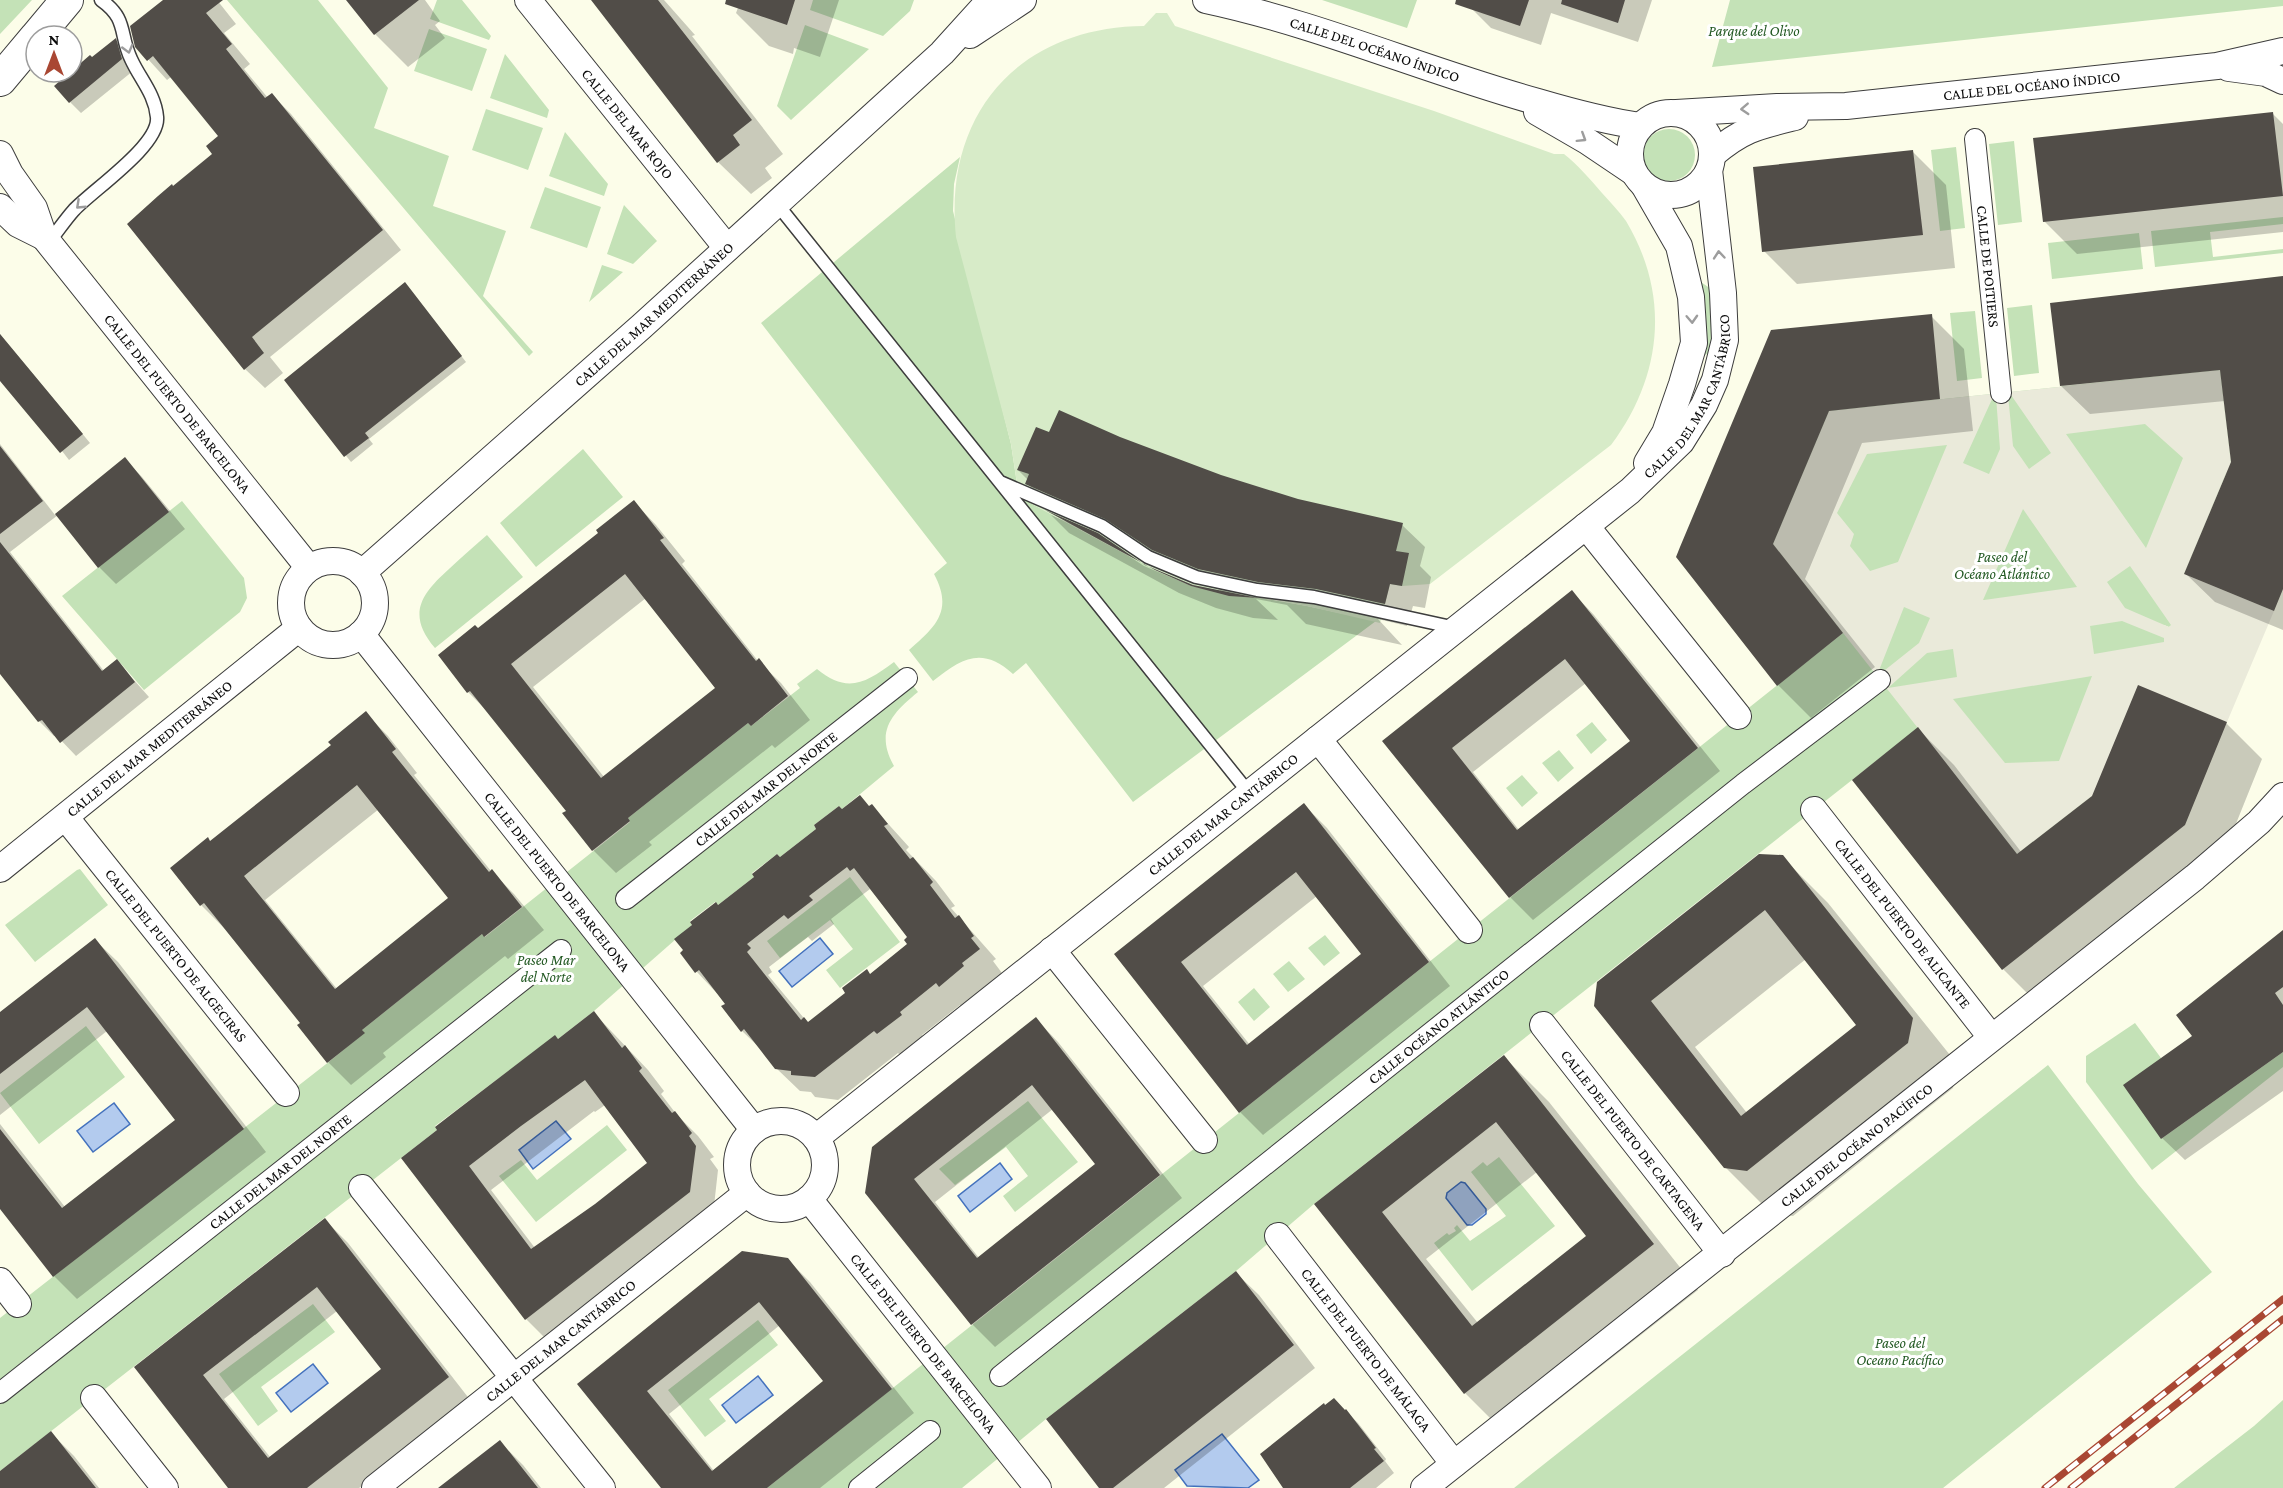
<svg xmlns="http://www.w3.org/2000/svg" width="2283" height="1488" font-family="'Crimson Pro',serif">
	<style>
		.green { fill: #c4e2b7 }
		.pitch { fill: #d7ebc8 }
		.plaza { fill: #eaeada; fill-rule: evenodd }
		.water { fill: #b3cbee; stroke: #4371bd; stroke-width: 1.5 }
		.shadow { fill: #0003; fill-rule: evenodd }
		.building { fill: #514d48; fill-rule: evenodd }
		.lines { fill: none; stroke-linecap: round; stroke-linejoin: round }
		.service-casing { stroke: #3d3d3d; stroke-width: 15 }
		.pedestrian-casing { stroke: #3d3d3d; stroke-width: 22 }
		.minor-casing { stroke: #3d3d3d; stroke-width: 28 }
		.tertiary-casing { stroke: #3d3d3d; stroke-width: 34 }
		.service { stroke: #fff; stroke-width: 12 }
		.pedestrian { stroke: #fff; stroke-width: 20 }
		.minor { stroke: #fff; stroke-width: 26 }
		.tertiary { stroke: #fff; stroke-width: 32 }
		.rail-casing { stroke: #a94733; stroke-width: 7 }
		.rail { stroke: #fff; stroke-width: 4.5; stroke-dasharray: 14; stroke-linecap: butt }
		.oneway { stroke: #9d9d9d }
		.labels { text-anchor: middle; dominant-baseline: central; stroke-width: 6; stroke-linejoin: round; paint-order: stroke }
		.park-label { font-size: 15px; font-style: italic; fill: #235923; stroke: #fff }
		.street-label { font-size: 15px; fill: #0a0a0a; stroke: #fff }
	</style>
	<rect width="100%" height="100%" fill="#fcfde9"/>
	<path class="green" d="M0,0H32L0,34Z
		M227,0H318L388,88L374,128L449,156L433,206L506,231L483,296L533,352L529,356Z
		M437,0H462L491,36L489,40L430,19Z
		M813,0H914L910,11L883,36L810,10Z
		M1322,0H1417L1407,28Z
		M1730,0H2283V6L1712,67Z
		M805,25L869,49L791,120L777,106Z
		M429,29L487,49L472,91L414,71Z
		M505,54L549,110L547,118L490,98Z
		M486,109L543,128L528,170L472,150Z
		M1643 155a26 26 0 1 1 52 0a26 26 0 1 1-52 0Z
		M565,132L608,184L604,196L549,176Z
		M2014,141L2022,222L1998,225L1989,144Z
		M1956,147L1965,228L1940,231L1931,150Z
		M960,157L954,184L953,211L1011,444L1019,497L1155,570L1191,586L1307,606L1376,621L1133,802L1026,663L1013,674C982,646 962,658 933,681L909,650C935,627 954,611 934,574L947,563L761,323Z
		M545,187L601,207L587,248L530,228Z
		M624,205L657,241L633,264L607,254Z
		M2283,217V224L2210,232L2213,257L2283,249V253L2155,267L2151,231Z
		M2139,233L2143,269L2052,279L2048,243Z
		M602,265L623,272L589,302Z
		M1695,278L1714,291L1713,328L1709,352L1704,356H1700Z
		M2032,305L2039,373L2014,376L2007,308Z
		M1975,311L1982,378L1957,381L1950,313Z
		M2220,370L2232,472L2226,473L2166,617L2172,625L2169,627L2164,625V642L2097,792L2017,854L1918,728L1314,1204L1236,1271L1046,1419L962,1488H767L1843,633L1773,544L1829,411Z
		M583,449L623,497L536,567L500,523Z
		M182,501L244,578L247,598L240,612L144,690L62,596Z
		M487,535L523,577L435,648C407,615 420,595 449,569C461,558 474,546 487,535Z
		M894,662L918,692C891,714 875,732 894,766L842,809L839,806L814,825L816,829L780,857L777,854L752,873L754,877L718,905L715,902L690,921L692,925L594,1011L558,1039L555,1036L435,1126L437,1130L0,1471V1318L330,1061L364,1033L362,1030L482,934L485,937L630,822L628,818L748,723L751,726L800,688L797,684L817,669C847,694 866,683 894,662Z
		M1592,722L1607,740L1591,754L1576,735Z
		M1559,750L1574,768L1558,782L1542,763Z
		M1522,775L1538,793L1522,807L1506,788Z
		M80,869L108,905L35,962L5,925L77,870Z
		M850,877L900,942L840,988L826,970L853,949L830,920L780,958L767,941Z
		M1325,935L1340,953L1324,966L1308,948Z
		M1289,961L1305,979L1288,992L1273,974Z
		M1254,988L1270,1007L1254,1021L1238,1002Z
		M2135,1023L2161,1058V1139L2283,1052V1067L2152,1170L2086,1082V1056Z
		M86,1026L125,1077L39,1144L0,1093Z
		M2048,1065L2138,1184L2212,1272L1943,1488H1514Z
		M1028,1101L1078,1162L1015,1212L1003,1196L1028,1176L1006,1147L955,1185L939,1169Z
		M607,1125L627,1150L536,1222L499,1176L521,1160L537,1180Z
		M1499,1157L1555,1226L1472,1291L1434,1243L1447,1233L1449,1235L1456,1231L1454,1228L1457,1225L1470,1241L1506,1216L1471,1172L1483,1162L1487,1166Z
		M313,1304L335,1332L261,1387L278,1411L258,1426L219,1374Z
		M758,1320L778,1345L709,1399L726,1421L705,1437L668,1390Z
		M2283,1400V1488H2174L2254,1426Z"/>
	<path class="pitch" d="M1156,13H1167L1175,26L1434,111L1554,154H1564C1578,165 1590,179 1602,193C1610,202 1619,211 1626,221C1671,296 1662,377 1611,445L1430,584L1402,586L1390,584L1380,623L1307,606L1270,599L1229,596L1191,586L1155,570L1019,497L1011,444L956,237C943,113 1020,27 1144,26Z"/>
	<path class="plaza" d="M2220,370L2232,472L2226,473L2184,574L2274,611L2227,722L2138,686L2097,792L2017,854L1773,544L1829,411ZM2008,395H2011L2051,453L2029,469L2013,446ZM1993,397H1996L2000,449L1989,474L1963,463ZM2145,424L2183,458L2146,548L2066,434ZM1947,445L1898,562L1870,571L1850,546L1854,534L1837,513L1867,454ZM2023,509L2077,587L1984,600H1983ZM2130,566L2171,625L2169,627L2125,608L2107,582ZM1904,607L1930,618L1919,643L1880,674L1878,673ZM2122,621L2164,638V642L2094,654L2090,626ZM1953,649L1957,677L1888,688L1927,653ZM2092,676L2059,761L2005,763L1953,699Z"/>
	<path class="water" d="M820,938L833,954L792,987L779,971Z
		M114,1103L130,1124L93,1152L77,1131Z
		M556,1121L571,1139L533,1169L519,1150Z
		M1000,1163L1012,1179L970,1212L958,1196Z
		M1461,1182L1465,1183L1486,1209V1214L1472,1225H1467L1446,1198L1447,1193Z
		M313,1364L328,1383L291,1412L276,1393Z
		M758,1376L773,1395L736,1423L722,1405Z
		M1222,1434L1259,1480L1248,1488L1187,1486L1175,1470Z"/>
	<path class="shadow" d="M165,0H217L236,24L224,33L250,64L244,69L268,98L272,95L291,114L401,250L270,357L283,373L265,388L245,369L174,188L215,155L220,136L171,77L167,80L137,47Z
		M348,0H425L440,21L435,25L445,38L408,67L375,34Z
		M593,0H664L695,35L692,36L783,154L765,168L772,178L751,194L718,162Z
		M741,0H839L820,57L794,48L793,54L769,46L736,13Z
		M1473,0H1652L1638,42L1551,13L1541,45L1491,28L1471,8Z
		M116,40L126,51L133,71L81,113L70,102L92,59Z
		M2273,114L2283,124V232L2077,254L2044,221Z
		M1913,152L1946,185L1955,268L1797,284L1764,251Z
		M2283,277V630L2215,602L2186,574L2232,462L2225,401L2090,414L2061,386Z
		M410,290L466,362L369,439L373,444L351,462L286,380Z
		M1931,316L1964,349L1973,431L1862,443L1805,579L1875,667L1811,718L1778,685L1678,557L1772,332Z
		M0,334L90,443L69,460L0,371Z
		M1050,434L1119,439L1220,476L1297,500L1402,525L1425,547L1420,566L1431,577L1425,608L1413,606L1407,626L1378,619L1402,645L1306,624L1287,605L1256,599L1278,620L1253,618L1216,608L1179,593L1069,533L1051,515L1097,535L1144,566L1192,586L1220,592V590L1176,572L1130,541L1049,506L1027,483L1028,480L1018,470Z
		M0,444L55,515L125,459L142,477L185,529L116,584L99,567L58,515L10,552L104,671L117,661L149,697L76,756L56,735L54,736L39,721L0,672Z
		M634,502L656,525L685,561L682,564L758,661L781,683L810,720L775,748L772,745L649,842L652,845L616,873L593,850L564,814L568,811L492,716L468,692L478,630L600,533ZM646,598L717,688L604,777L533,687Z
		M1572,592L1594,615L1720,771L1533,920L1510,897L1385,741ZM1586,683L1632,741L1519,830L1473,772Z
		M365,713L388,736L417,773L414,775L491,871L514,894L544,930L508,959L505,956L383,1053L386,1057L351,1085L328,1062L299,1026L302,1024L224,928L201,905L210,842L333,745ZM379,809L450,899L337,989L265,900Z
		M2226,723L2262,759L2221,861L2039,1005L2003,969L1918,729L1954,765L2022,853Z
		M1304,805L1327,828L1450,986L1263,1135L1240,1112L1116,954ZM1317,896L1363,955L1250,1045L1203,986Z
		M872,806L909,847L906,850L936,881L955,906L951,908L996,959L993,961L1002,973L984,987L986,990L962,1008L960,1005L922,1035L924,1038L901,1056L898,1053L838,1100L815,1097L811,1092L800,1091L776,1068L765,1053L742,1031L727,1004L697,972L682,953L718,907L842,810ZM870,889L909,938V945L808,1023L768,975L772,972L769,967L808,937L812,941L834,924L831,919Z
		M1782,857L1828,903L1958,1065L1953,1088L1793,1216L1771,1213L1725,1167L1596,1006ZM1806,959L1858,1025L1747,1113L1695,1047Z
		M2283,932V1091L2185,1160L2162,1138L2194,1036Z
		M95,940L118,962L266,1152L77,1299L54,1276L0,1206V1124L65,1207L177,1120L107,1031L0,1115V1014Z
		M594,1013L648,1070L664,1091L661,1094L677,1115L698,1136L714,1157L710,1159L718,1170L713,1215L549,1342L526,1319L403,1158ZM605,1105L649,1163L596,1205L535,1248L491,1190L594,1111L595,1112Z
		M1036,1019L1058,1042L1182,1198L995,1347L972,1324L867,1192ZM1053,1109L1097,1164L979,1258L935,1202Z
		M1504,1057L1549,1102L1698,1290L1510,1438L1465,1393L1316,1205ZM1537,1172L1588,1237L1478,1323L1426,1259Z
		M325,1220L348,1243L471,1401L359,1488H230L136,1367ZM337,1311L383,1369L270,1457L224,1399Z
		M787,1259L810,1282L914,1413L820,1488H663L580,1384ZM780,1325L825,1381L714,1471L669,1414Z
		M1236,1273L1259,1295L1315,1368L1164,1488H1101Z
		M1334,1400L1358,1423L1386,1459L1385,1461L1394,1473L1376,1488H1284L1271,1470L1325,1407Z
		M51,1433L74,1456L99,1488H0V1473Z
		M500,1442L523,1465L541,1488H442Z"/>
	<path class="building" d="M163,0H223L206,13L232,44L226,49L265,98L272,93L383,230L252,337L264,353L244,370L127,224L158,196L172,184L173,186L212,154L206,146L218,136L153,56L147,61L135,47L130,26Z
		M346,0H419L374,35Z
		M591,0H658L752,120L733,135L740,145L717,163Z
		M726,0H795L787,25L725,4Z
		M1456,0H1529L1520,26L1455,4Z
		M1562,0H1625L1618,23L1561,4Z
		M116,38L122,59L69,103L54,86L90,55L92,57Z
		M2273,112L2283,196L2043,222L2033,138Z
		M1913,150L1923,235L1762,252L1753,167Z
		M2283,276V589L2274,611L2184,574L2231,462L2220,370L2060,386L2050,303Z
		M405,282L462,356L365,433L369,438L344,457L284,380Z
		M1932,314L1940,399L1829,411L1773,544L1843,633L1777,686L1676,557L1680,547L1771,330Z
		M0,334L83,434L60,453L0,381Z
		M1059,410L1120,437L1221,475L1298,499L1403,523L1396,551L1409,553L1402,586L1390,584L1385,604L1316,589L1258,582L1198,569L1152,550L1105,519L1025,484L1029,474L1017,470L1036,427L1049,432Z
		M0,446L43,501L0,534Z
		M125,457L169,512L98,568L55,514Z
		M634,500L664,538L660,540L756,661L759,658L788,696L751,726L748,723L628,818L630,821L592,851L562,813L566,811L470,691L467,693L438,655L475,625L478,628L598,533L596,530ZM625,574L715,688L601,778L511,664Z
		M1045,510L1098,533L1145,565L1193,585L1258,598L1229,596L1191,586L1155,570Z
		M0,542L102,671L117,659L135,682L60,743L42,720L38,722L0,674Z
		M1572,590L1698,748L1509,898L1382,741ZM1565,659L1630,741L1517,830L1452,748Z
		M2138,685L2227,722L2185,825L2002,970L1852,780L1918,727L2017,854L2092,796Z
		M366,711L396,749L392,752L489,872L492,869L522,907L484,937L482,934L362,1030L365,1033L327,1063L297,1025L300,1023L204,903L200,906L170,868L208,837L210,841L331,745L328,742ZM357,785L448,898L335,989L244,876Z
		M860,795L869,806L872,804L888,824L884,826L910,859L913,857L933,882L930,885L955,918L959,915L974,936L971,938L980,949L962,963L964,966L939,987L936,983L900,1012L902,1015L877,1034L874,1031L815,1077L791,1075V1071L775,1069L744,1029L741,1032L721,1006L725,1004L699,970L695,973L680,953L683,950L674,939L692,925L690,922L716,902L718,905L754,877L752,874L777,854L780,857L816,829L814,825L839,806L842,809ZM847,867L850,871L854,868L907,937L904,940L907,944L870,974L867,969L842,988L845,993L808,1022L804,1017L801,1020L747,952L751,948L747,944L784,915L788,919L813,900L809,896Z
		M1304,803L1429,962L1239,1113L1114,954ZM1296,872L1361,954L1247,1045L1181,962Z
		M1759,854L1783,855L1913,1018L1908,1043L1747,1171L1724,1168L1594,1006L1597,982ZM1765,910L1856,1025L1741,1116L1651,1001Z
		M2283,930V987L2275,993L2283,1005V1052L2161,1139L2123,1085L2192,1036L2176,1015Z
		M95,938L244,1129L53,1277L0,1209V1129L62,1208L175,1120L87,1007L0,1074V1012Z
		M594,1011L622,1048L625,1045L642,1068L639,1071L672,1113L675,1111L692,1133L689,1136L696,1146L690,1192L525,1320L401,1158L437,1130L435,1127L457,1110L555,1035L558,1039ZM585,1080L647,1163L595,1204L531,1249L469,1166L521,1126Z
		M1036,1017L1160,1175L971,1325L865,1193L872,1147ZM1032,1085L1095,1164L977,1258L914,1179Z
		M1504,1055L1654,1244L1464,1394L1314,1204ZM1496,1122L1586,1236L1472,1326L1382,1212Z
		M325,1218L449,1377L307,1488H228L134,1367ZM317,1287L381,1369L268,1458L203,1375Z
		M742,1251L788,1258L892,1389L767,1488H661L577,1384ZM759,1302L823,1381L712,1471L647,1391Z
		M1236,1271L1294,1345L1113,1488H1099L1046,1419Z
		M1334,1398L1345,1410L1346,1409L1376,1448L1374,1449L1384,1461L1350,1488H1283L1260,1454L1324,1403L1325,1405Z
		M51,1431L96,1488H0V1471Z
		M500,1440L538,1488H438Z"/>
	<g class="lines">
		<g class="service-casing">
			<path id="service" d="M777,204L1249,793
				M49,242C57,232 65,220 74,210C94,189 160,145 157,117C155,94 140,79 131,59C119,34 128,19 101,0
				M1000,482L1102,526L1148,557L1196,577L1257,590L1314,597L1456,628"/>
		</g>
		<g class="pedestrian-casing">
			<g id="pedestrian">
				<path id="s1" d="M1975,139L2001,393"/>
				<path id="s2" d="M626,899L907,678"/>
				<path id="s3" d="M1000,1376L1743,784L1880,680"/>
				<path id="s4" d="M0,1393L561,950"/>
				<path d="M859,1488L930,1431"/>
			</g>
		</g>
		<g class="minor-casing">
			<g id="minor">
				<path id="s5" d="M528,0L727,248"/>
				<path id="s6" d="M1206,0C1319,24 1426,71 1538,102C1572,112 1605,121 1640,126"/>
				<path d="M970,35L1023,0"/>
				<path d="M2229,68L2266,73L2283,81"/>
				<path d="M1537,112L1587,141L1633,172"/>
				<circle cx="1671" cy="154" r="41"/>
				<path id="s7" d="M1676,113L1777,107L1846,106L2217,66L2283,51"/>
				<path id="s8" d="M0,154L10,174L34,208L44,237L309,568"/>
				<path d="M1712,155C1742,129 1758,126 1795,117"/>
				<path d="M1645,187L1679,246L1691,297L1694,343L1682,384L1665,433L1647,463"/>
				<path d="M0,207L18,224L44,237"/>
				<path d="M1586,526L1738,716"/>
				<circle cx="333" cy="603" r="42"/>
				<path id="s9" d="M362,573L642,326L942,53L990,0"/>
				<path id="s10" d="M361,634L754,1130"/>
				<path d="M1318,739L1469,930"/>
				<path id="s11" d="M1814,810L1991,1037"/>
				<path id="s12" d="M66,818L286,1093"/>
				<path id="s13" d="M0,869L299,628"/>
				<path d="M1052,950L1204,1140"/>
				<path id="s14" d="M1543,1025L1722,1254"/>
				<circle cx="781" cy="1165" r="44"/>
				<path id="s15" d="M816,1138L1630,491L1681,442L1704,405L1715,380L1725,340L1723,293L1709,170"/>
				<path d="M362,1188L602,1488"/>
				<path id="s16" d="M809,1199L1038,1488"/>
				<path id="s17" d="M1278,1236L1454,1464"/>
				<path d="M0,1281L18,1304"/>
				<path d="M94,1398L165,1488"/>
				<path id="s18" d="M375,1488L747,1193"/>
				<path id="s19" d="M1424,1488L2195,877L2259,822L2283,796"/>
			</g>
		</g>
		<g class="tertiary-casing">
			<path id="tertiary" d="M37,36L67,0
				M0,80L36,37"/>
		</g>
		<use href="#service" class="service"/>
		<use href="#pedestrian" class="pedestrian"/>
		<use href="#minor" class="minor"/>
		<use href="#tertiary" class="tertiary"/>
		<g class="rail-casing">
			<path id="rail" d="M2045,1488L2283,1299
				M2071,1488L2283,1319"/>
		</g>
		<use href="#rail" class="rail"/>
	</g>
	<defs><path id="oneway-chevron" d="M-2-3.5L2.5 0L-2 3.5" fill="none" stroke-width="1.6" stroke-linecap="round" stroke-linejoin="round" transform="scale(1.5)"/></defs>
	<g class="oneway">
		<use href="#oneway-chevron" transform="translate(128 49) rotate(75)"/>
		<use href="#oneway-chevron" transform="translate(1745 109) rotate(177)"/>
		<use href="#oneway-chevron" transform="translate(1582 138) rotate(32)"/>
		<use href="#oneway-chevron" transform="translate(80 205) rotate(137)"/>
		<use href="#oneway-chevron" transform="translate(1719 255) rotate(-95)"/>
		<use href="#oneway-chevron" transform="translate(1692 319) rotate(87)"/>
	</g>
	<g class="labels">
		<g class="park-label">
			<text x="1754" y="31">Parque del Olivo</text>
			<text x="2002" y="557">Paseo del<tspan x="2002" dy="17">Océano Atlántico</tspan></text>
			<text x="546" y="960">Paseo Mar<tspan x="546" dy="17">del Norte</tspan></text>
			<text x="1900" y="1343">Paseo del<tspan x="1900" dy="17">Oceano Pacífico</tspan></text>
		</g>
		<g class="street-label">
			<text stroke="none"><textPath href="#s6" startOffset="176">CALLE DEL OCÉANO ÍNDICO</textPath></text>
			<text stroke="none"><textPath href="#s7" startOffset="357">CALLE DEL OCÉANO ÍNDICO</textPath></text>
			<text stroke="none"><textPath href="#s5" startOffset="159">CALLE DEL MAR ROJO</textPath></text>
			<text stroke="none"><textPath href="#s1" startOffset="128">CALLE DE POITIERS</textPath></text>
			<text stroke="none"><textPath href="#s9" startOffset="390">CALLE DEL MAR MEDITERRÁNEO</textPath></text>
			<text stroke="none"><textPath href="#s15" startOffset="1155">CALLE DEL MAR CANTÁBRICO</textPath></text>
			<text stroke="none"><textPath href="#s8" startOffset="308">CALLE DEL PUERTO DE BARCELONA</textPath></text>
			<text stroke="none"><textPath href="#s13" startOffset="192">CALLE DEL MAR MEDITERRÁNEO</textPath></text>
			<text stroke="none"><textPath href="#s2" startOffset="178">CALLE DEL MAR DEL NORTE</textPath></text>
			<text stroke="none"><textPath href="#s15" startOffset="520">CALLE DEL MAR CANTÁBRICO</textPath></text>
			<text stroke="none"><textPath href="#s10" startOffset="316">CALLE DEL PUERTO DE BARCELONA</textPath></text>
			<text stroke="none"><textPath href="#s11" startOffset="144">CALLE DEL PUERTO DE ALICANTE</textPath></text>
			<text stroke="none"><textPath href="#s12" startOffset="176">CALLE DEL PUERTO DE ALGECIRAS</textPath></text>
			<text stroke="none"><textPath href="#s3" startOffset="561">CALLE OCÉANO ATLÁNTICO</textPath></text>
			<text stroke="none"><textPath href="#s14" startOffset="146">CALLE DEL PUERTO DE CARTAGENA</textPath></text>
			<text stroke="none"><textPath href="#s19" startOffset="552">CALLE DEL OCÉANO PACÍFICO</textPath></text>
			<text stroke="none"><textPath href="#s4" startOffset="357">CALLE DEL MAR DEL NORTE</textPath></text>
			<text stroke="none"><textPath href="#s18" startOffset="237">CALLE DEL MAR CANTÁBRICO</textPath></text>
			<text stroke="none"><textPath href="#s16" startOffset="184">CALLE DEL PUERTO DE BARCELONA</textPath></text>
			<text stroke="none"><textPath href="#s17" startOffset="144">CALLE DEL PUERTO DE MÁLAGA</textPath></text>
		</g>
	</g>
	<g transform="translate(54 54)"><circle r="28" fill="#ffffff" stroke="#9d9d9d" stroke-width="1.5"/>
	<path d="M0-4.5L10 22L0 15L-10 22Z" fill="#a94733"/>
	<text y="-9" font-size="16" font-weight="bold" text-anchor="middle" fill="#0a0a0a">N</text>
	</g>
</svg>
